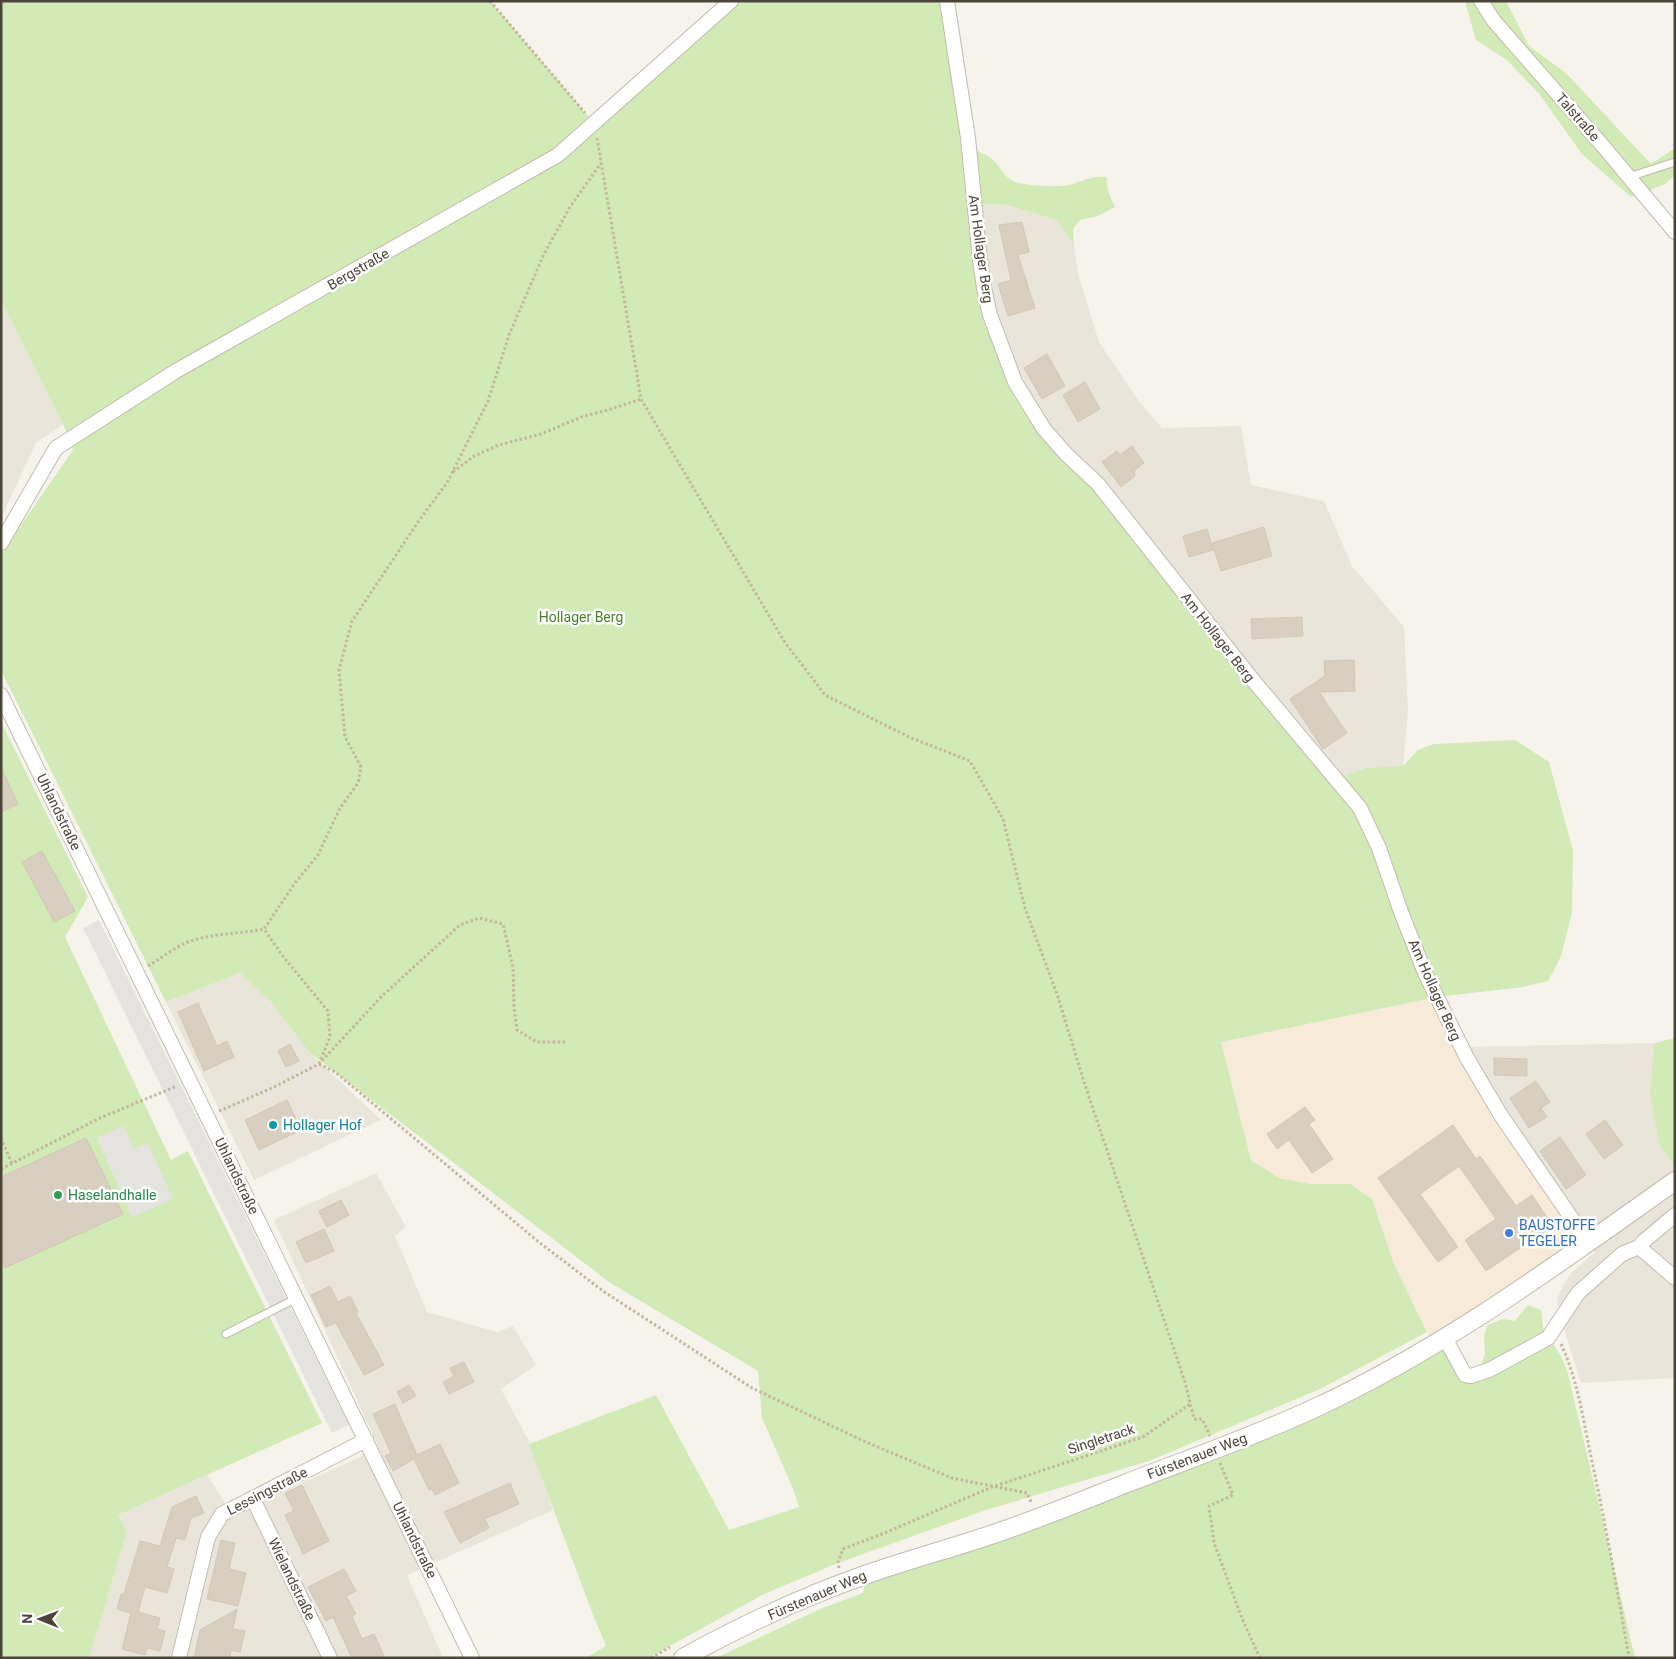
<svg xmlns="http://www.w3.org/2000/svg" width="1676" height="1659" font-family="Roboto,sans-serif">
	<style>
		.residential { fill: #eae5da }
		.commercial { fill: #f7ead8 }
		.green { fill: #d2eab5 }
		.parking { fill: #e5e3e0 }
		.building { fill: #d8cfc1; stroke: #d3c7b4 }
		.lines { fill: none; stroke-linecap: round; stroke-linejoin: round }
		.service-casing { stroke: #c2bbae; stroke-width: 9 }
		.minor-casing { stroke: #c2bbae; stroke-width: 16 }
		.tertiary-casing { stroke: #c2bbae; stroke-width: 20 }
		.path { stroke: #c4b79f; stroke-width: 3; stroke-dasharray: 2.5 2.5; stroke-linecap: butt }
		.service { stroke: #fff; stroke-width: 7 }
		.minor { stroke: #fff; stroke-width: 14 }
		.tertiary { stroke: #fff; stroke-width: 18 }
		.culture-dot { fill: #0f9aa8; stroke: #fff; stroke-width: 2 }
		.leisure-dot { fill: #2e9e5b; stroke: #fff; stroke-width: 2 }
		.shop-dot { fill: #3f7fe0; stroke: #fff; stroke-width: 2 }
		.labels { text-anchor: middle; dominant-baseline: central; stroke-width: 5; stroke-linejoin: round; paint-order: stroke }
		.street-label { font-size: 14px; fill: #4b4439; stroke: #fff }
		.park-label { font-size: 14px; fill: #4a7f2a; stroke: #fff }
		.culture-label { font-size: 14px; fill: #0d838f; stroke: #fff; text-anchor: start }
		.leisure-label { font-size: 14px; fill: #27864d; stroke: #fff; text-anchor: start }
		.shop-label { font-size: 14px; fill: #366cbe; stroke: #fff; text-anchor: start }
	</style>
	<rect width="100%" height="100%" fill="#f6f3ec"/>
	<path class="residential" d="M974,203L1007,205L1057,220L1074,245L1078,274L1099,342L1138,400L1162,428L1241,426L1251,485L1324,501L1352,566L1404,627L1408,710L1403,767L1366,768L1334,779L1066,454L1002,350Z
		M1,300L63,424L36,443L1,518Z
		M240,973L272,1003L309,1052L381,1120L254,1180L166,1002Z
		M1655,1043L1659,1144L1675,1167V1378L1581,1383L1562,1323L1557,1297L1570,1274L1595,1252L1542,1177L1461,1047Z
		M376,1173L406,1227L395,1236L427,1312L497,1332L513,1326L536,1365L501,1389L530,1443L553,1510L407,1575L443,1658H89L127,1532L118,1515L207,1475L233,1515L379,1448L274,1220Z"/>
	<path class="commercial" d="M1437,997L1467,1058L1588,1242L1434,1345L1394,1264L1372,1199L1350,1184H1310L1279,1178L1251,1160L1221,1042Z"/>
	<path class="green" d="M1,1H490L594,123L731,1H947L969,148C978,151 986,154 993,160C1001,167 1004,178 1015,182C1026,186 1061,188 1073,184C1087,180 1091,176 1106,177L1108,191L1115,207L1098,216L1080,220L1073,229L1074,245L1057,220L1007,205L975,203L984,288L1015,382L1334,779L1366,768L1403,766L1418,750L1434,744L1515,740L1549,762L1573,851L1572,913L1561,956L1548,981L1523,987L1437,997L1221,1042L1251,1160L1279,1178L1310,1184H1350L1372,1199L1394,1264L1427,1332L1320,1389L1149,1461L983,1511L838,1563L764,1594L648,1658H585L606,1646L593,1615L529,1444L656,1395L729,1530L799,1507L794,1491L762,1418L758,1371L609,1282L309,1052L272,1003L240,973L166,1002L1,670V554L73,450L63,424L1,300Z
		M1465,1H1506L1529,46L1566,73L1651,164L1675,148V175L1665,184L1631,197L1582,154L1540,95L1507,60L1476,40Z
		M1,722L88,897L65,937L171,1160L188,1151L322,1423L118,1515L127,1532L89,1658H1Z
		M1675,1038V1167L1659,1144L1650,1092L1655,1043Z
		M1528,1305L1541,1310L1543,1328L1562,1358L1568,1374L1635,1658H716L820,1609L863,1593L866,1574L1170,1468L1445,1338L1465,1375L1478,1374L1485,1354L1484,1335L1488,1325L1503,1319L1515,1321Z"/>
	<path class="parking" d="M99,920L349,1425L332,1433L83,928Z
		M124,1126L134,1149L148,1143L173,1199L132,1217L97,1138Z"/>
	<path class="building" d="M1022,222L1029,252L1018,255L1035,308L1008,316L998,284L1011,280L999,225Z
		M1047,354L1065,386L1042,399L1024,368Z
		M1085,382L1100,409L1078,422L1063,395Z
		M1132,446L1144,463L1134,471L1135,476L1121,487L1102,462L1117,451L1120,455Z
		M1264,527L1272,556L1221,571L1212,543Z
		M1207,529L1213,550L1189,557L1183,536Z
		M1302,617L1303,636L1252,639L1251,619Z
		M1354,660L1355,691L1319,692L1347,733L1323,749L1290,699L1325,676L1324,661Z
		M1,767L18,804L1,812Z
		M42,851L75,911L54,922L22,862Z
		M198,1003L217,1046L227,1041L234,1057L204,1071L178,1012Z
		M290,1044L299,1061L286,1067L278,1051Z
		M1494,1058L1527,1059V1076L1494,1075Z
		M1536,1081L1550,1102L1541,1108L1547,1117L1529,1128L1510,1098Z
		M287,1100L301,1130L259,1150L245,1120Z
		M1305,1107L1315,1120L1309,1124L1333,1159L1312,1173L1289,1140L1277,1149L1267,1134Z
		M1605,1120L1623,1145L1604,1159L1586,1134Z
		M1453,1125L1476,1159L1480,1156L1516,1206L1532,1195L1553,1226L1486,1271L1465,1240L1496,1219L1459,1166L1420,1194L1458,1247L1438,1262L1378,1178Z
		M1560,1137L1586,1175L1566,1189L1540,1151Z
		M86,1138L123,1214L5,1268L1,1260V1177Z
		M341,1200L349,1215L327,1227L319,1211Z
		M324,1229L334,1251L306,1263L296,1242Z
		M330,1286L338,1302L350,1296L358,1312L356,1313L384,1365L364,1375L336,1323L326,1327L311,1295Z
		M464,1362L474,1382L449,1394L443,1382L454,1376L450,1368Z
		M409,1385L416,1396L403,1403L397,1392Z
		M395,1404L417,1455L440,1444L459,1483L435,1495L432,1489L429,1490L414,1459L393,1471L385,1456L391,1453L373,1414Z
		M510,1483L519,1504L485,1519L489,1528L460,1543L444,1512Z
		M302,1485L329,1541L303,1554L285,1515L294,1511L285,1493Z
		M196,1496L204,1513L191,1518L185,1540L176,1538L167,1567L174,1569L167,1593L145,1587L138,1612L160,1618L157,1629L165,1631L160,1651L147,1648L145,1655L122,1649L131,1613L117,1609L121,1594H124L140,1541L160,1546L172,1507Z
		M221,1540L235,1543L229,1569L246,1573L238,1606L207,1599Z
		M344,1569L356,1591L346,1596L356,1614L352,1616L362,1639L374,1634L385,1658H352L333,1617L326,1621L308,1587Z
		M237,1609L233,1629L245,1631L240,1652L231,1650L230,1658H194L200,1630Z"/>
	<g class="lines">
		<g class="service-casing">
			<path id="service" d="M1629,177L1675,162
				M226,1334L297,1298"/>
		</g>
		<g class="minor-casing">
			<path id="minor" d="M947,1L968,138L980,260L984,288L990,315L1015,382L1044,429L1066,454L1098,484L1252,679L1360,808L1379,848L1401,912L1425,973L1467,1058L1500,1114L1588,1242
				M1481,1L1494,21L1603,146L1675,232
				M1,543L56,448L176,371L558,155L731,1
				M1,695L472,1658
				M1639,1247L1644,1241L1675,1215
				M1445,1338L1465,1375L1471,1376L1489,1370L1548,1338L1578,1293L1622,1254L1639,1247L1675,1278
				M253,1499L330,1658
				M179,1658L208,1537L222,1514L366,1440"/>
		</g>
		<g class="tertiary-casing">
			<path id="tertiary" d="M683,1658C741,1626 802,1597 865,1575C912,1558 961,1546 1008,1529C1048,1515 1087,1499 1127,1483C1189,1459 1252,1437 1313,1409C1443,1349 1559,1263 1675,1181"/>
		</g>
		<path class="path" d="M490,1L585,113
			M597,138L641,399L784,641L825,695L909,737L970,761L1003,819L1025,908L1058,997L1084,1082L1185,1382L1194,1419H1202L1210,1436
			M453,472L474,456L499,445L541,434L584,416L608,410L641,399
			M148,966C160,959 175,947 188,942C212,933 240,934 264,929
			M319,1064L330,1037L328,1011L282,955L264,929L295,883L318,855L340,808L358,783L361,767L345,737L339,670L352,621L420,519L447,483L488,401L509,335L544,254L570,207L601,163
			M319,1064L335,1072L540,1243L603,1291L752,1388L868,1443L952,1478L1027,1493L1032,1504
			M219,1111L274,1087L319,1064L382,996L460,925L479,918L503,924L513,967L514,1008L517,1030L537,1042H565
			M1,1138L12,1164
			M1,1169L100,1118L177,1086
			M1561,1344C1576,1376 1582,1412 1589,1447C1604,1517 1617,1587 1629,1658
			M1220,1463L1233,1495L1209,1506L1214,1543L1243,1621L1260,1658
			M839,1568L838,1562L843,1549L882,1534L992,1487L1143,1437L1190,1404
			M651,1658L670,1647"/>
		<use href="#service" class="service"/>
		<use href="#minor" class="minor"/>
		<use href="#tertiary" class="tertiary"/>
	</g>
	<circle class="culture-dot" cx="273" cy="1125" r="5"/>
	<circle class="leisure-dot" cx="58" cy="1195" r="5"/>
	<circle class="shop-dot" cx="1509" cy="1233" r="5"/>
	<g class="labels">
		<g class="street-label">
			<text transform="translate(1578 117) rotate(49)">Talstraße</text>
			<text transform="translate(981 249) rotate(82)">Am Hollager Berg</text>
			<text transform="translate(358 269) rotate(-30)">Bergstraße</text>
			<text transform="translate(1218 637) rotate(52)">Am Hollager Berg</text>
			<text transform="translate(59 812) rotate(64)">Uhlandstraße</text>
			<text transform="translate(1435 990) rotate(66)">Am Hollager Berg</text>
			<text transform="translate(237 1176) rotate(64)">Uhlandstraße</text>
			<text transform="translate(1101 1439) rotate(-18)">Singletrack</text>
			<text transform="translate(1197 1456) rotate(-21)">Fürstenauer Weg</text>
			<text transform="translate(267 1491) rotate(-27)">Lessingstraße</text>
			<text transform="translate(415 1540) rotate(64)">Uhlandstraße</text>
			<text transform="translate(292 1579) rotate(64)">Wielandstraße</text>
			<text transform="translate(817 1595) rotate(-23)">Fürstenauer Weg</text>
		</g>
		<g class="park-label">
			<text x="581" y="617">Hollager Berg</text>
		</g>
		<g class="culture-label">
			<text x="283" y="1125">Hollager Hof</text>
		</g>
		<g class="leisure-label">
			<text x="68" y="1195">Haselandhalle</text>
		</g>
		<g class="shop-label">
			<text x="1519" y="1225">BAUSTOFFE<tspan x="1519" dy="16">TEGELER</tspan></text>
		</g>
	</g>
	<rect width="1676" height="1659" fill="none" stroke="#4b4439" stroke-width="5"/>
	<g transform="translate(40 1619) rotate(271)" stroke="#ffffff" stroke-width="4" paint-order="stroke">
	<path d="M0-4L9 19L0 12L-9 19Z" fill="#4b4439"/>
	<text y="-8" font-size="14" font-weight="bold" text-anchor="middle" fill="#4b4439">N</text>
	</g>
</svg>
